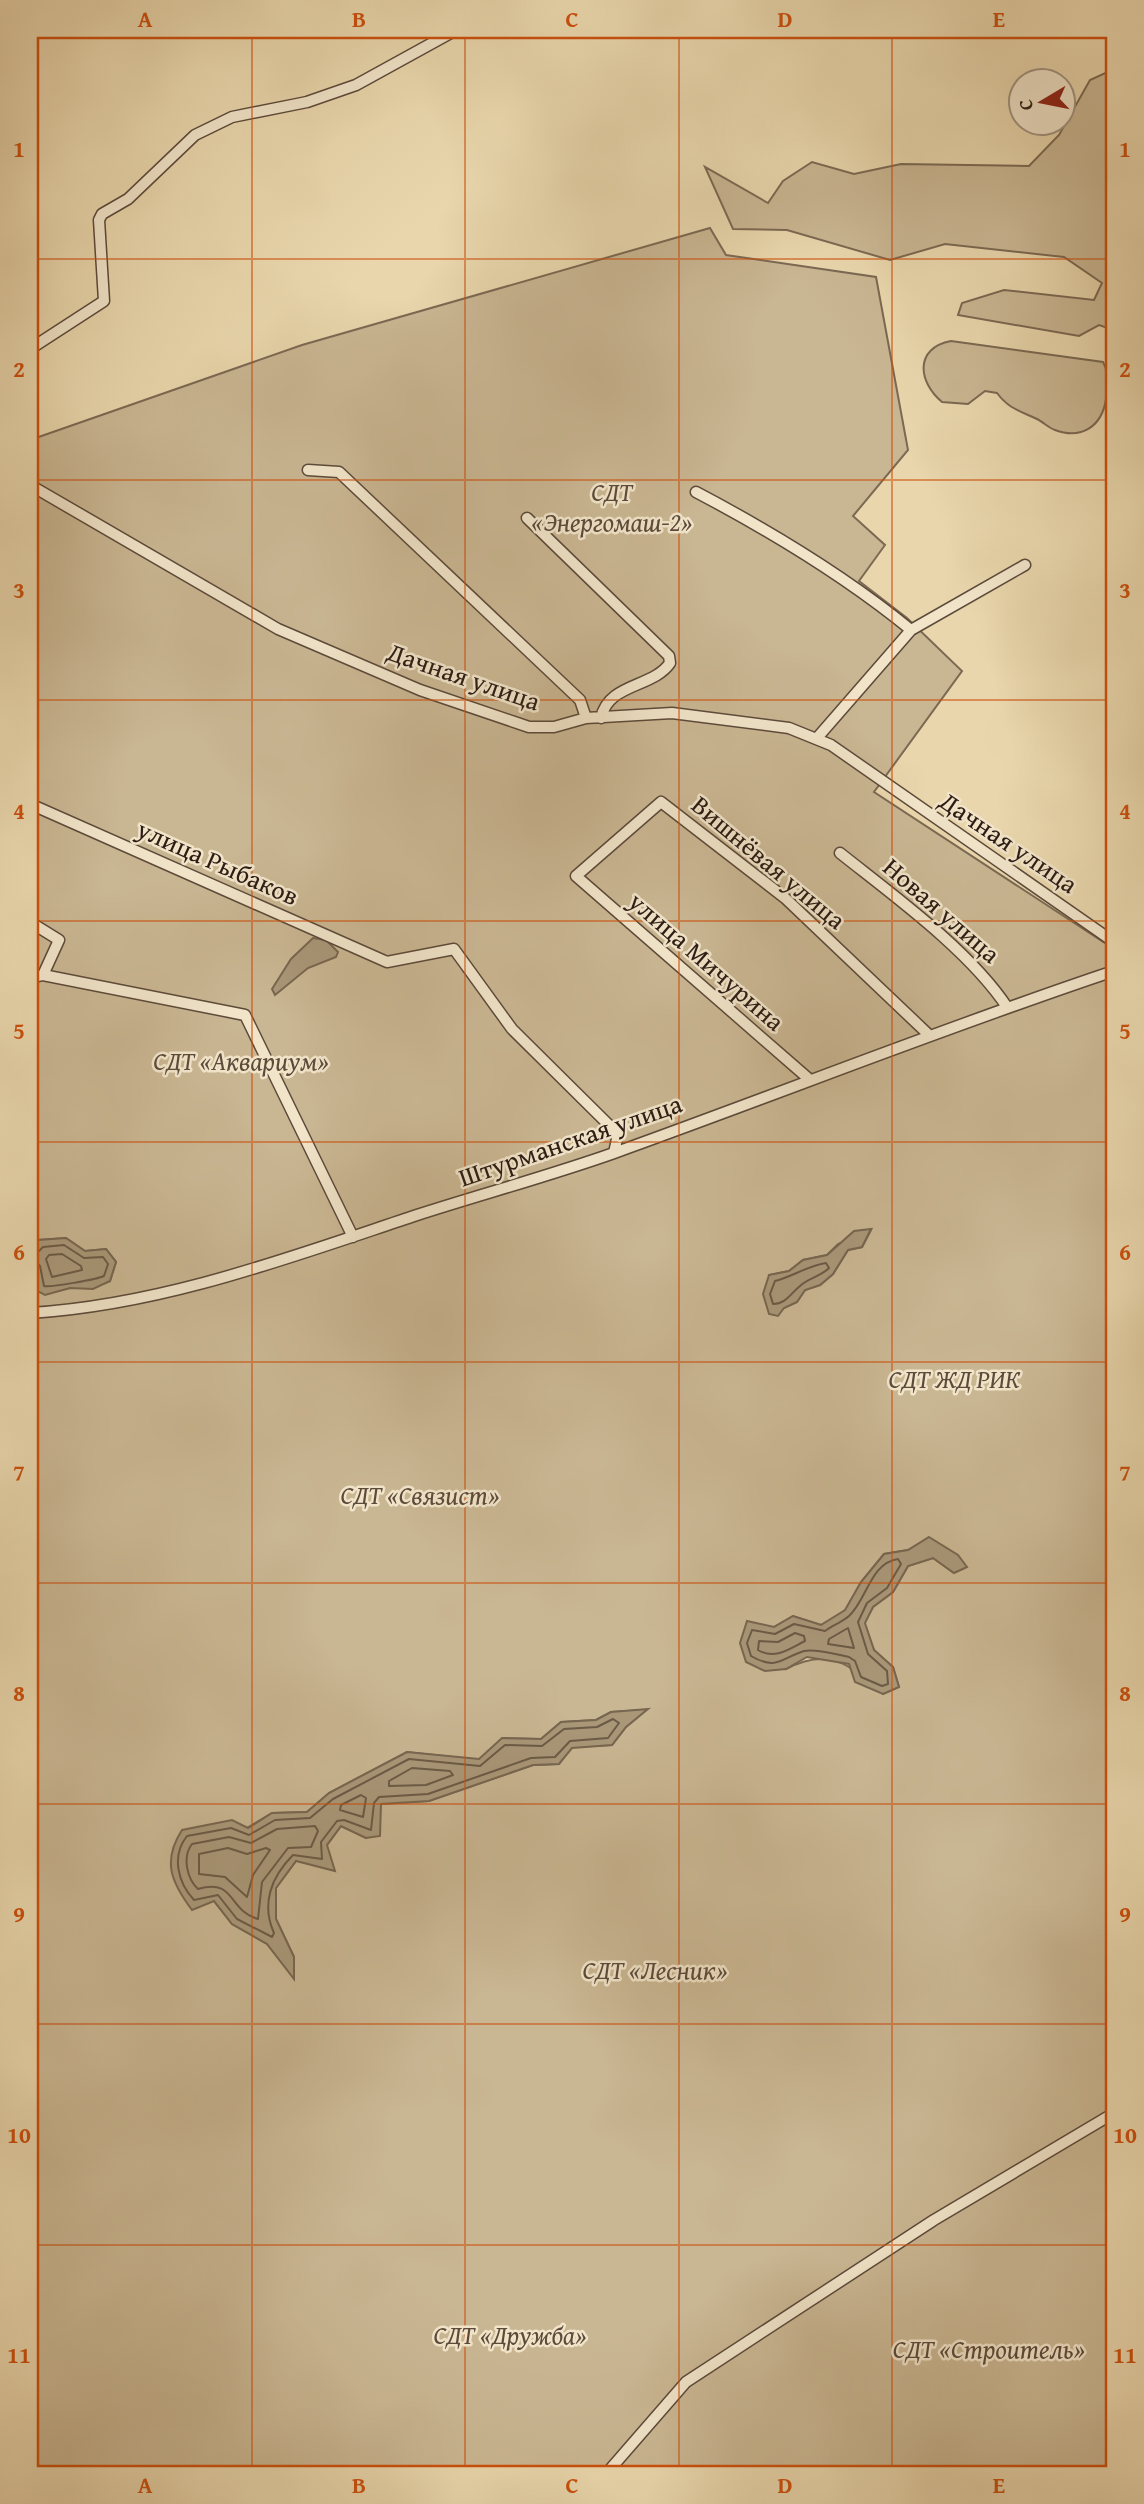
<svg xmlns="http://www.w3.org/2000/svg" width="1144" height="2504" font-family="'Gentium Book Plus',serif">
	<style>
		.green { fill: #c9b692; stroke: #7b6953; stroke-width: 2; fill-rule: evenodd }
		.water { fill: #a99778; stroke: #776650; stroke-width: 2 }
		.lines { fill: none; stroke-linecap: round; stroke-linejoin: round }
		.shore { stroke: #6b5a46; stroke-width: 2 }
		.minor-casing { stroke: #5c4a3a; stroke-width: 13 }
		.minor { stroke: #f1e4c9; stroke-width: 10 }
		.grid { fill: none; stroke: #cc500d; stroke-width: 2; stroke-opacity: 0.55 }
		.labels { text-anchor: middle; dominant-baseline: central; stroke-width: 5; stroke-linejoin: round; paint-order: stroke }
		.park-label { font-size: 26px; font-style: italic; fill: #5c4a3a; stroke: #f1e4c9 }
		.street-label { font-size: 26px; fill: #2d1c14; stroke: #f1e4c9 }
		.neatline { fill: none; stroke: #cc500d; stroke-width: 2.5 }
		.grid-label { font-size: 23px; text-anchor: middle; font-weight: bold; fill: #cc500d }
	</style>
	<rect width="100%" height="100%" fill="#e9d6ac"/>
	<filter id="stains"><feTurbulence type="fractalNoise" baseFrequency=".00286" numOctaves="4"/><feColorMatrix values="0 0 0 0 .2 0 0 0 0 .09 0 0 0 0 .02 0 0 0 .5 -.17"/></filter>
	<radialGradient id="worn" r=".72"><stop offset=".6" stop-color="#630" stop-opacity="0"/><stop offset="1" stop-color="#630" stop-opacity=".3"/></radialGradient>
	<path class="green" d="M1114,69V330L1099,325L1079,336L958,315L962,303L1004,290L1094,300L1102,283L1064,257L945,244L890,260L787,230L733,229L705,167L768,203L783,181L812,162L854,174L901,164L1029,166L1059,135L1090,80Z
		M710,228L726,255L876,277L908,450L853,516L885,545L859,581L907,618L962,671L874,792L1114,949V2474H30V1259L36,1290C54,1294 54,1291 70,1288C87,1285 91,1289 110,1281L116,1262L106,1249L85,1251L66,1238L38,1240L30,1253V440L302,345ZM871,1230L862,1247L848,1250L833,1274L820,1285L805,1290L797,1302L784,1308L769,1275L789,1271L803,1260L827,1255L838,1244ZM929,1538L954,1573L933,1558L908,1566L893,1592L873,1607L864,1623L874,1650L893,1667L899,1687L883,1694C850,1665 830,1646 786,1669L774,1627L793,1616L821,1625L845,1611L861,1582L884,1554L908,1550ZM646,1710L626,1727L612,1745L571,1747L559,1764L533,1765L429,1801L380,1804L366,1838L341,1826L327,1845L296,1861L276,1888V1919L294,1957V1978L267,1944L232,1924L214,1901L247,1828L272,1813L307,1812L329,1793L407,1752L479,1760L503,1738L541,1739L561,1722L596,1720L611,1712Z
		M951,341L1103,362C1110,375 1108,386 1106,399C1102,426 1082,440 1055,430C1049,428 1043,422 1037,419C1020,411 1009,409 997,393L985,391L968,404L942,402C918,382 914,348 951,341Z"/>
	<path class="water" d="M313,938L326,940L338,952L336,957L308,968L275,995L272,989L291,959Z
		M871,1229L862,1247L848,1250L833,1274L820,1285L805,1290L797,1302L784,1308L778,1316L769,1314L763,1294L769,1275L789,1271L803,1260L827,1255L854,1231Z
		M66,1238L85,1251L106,1249L116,1262L110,1281L93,1289L70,1288L45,1295L36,1290L30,1253L38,1240Z
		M929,1537L958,1555L967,1567L954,1573L933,1558L908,1566L893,1592L873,1607L865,1623L874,1650L893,1667L899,1687L883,1694L855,1682L849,1664L807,1657L786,1669L765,1671L746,1662L740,1643L747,1621L774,1627L793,1616L821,1625L845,1610L861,1582L884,1554L908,1550Z
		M648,1709L626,1727L612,1745L572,1748L559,1764L533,1765L429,1801L381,1804L380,1836L366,1838L341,1826L327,1845L335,1871L296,1861L276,1888V1919L294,1957V1979L267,1944L232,1924L214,1901L192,1910C171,1882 162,1861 182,1830L232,1820L248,1828L272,1813L307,1812L329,1793L407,1752L479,1759L502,1738L541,1739L561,1722L596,1720L611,1712Z"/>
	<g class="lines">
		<path class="shore" d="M64,1245L84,1258L103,1257L108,1264L104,1276C98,1279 49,1288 44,1286L40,1266L33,1257L43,1247Z
			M49,1255L62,1254L81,1266L82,1270L52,1277L46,1259Z
			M826,1263L829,1268C820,1277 808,1278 800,1286C791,1293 786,1304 773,1304L770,1294L775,1281C794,1276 807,1266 826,1263Z
			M898,1559L901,1564L887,1588L867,1603L858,1622L868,1654L887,1671L888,1684L882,1686L861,1677L855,1661L849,1657C837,1655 816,1648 804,1651C781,1658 777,1671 751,1656L747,1643L752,1630L775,1634L794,1624L825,1631C832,1626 842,1622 849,1616C867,1600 870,1563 898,1559Z
			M848,1628L854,1648L828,1644L829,1639Z
			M795,1633L804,1636L805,1641C789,1649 775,1660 758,1650L759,1641L778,1642Z
			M613,1719L619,1723L608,1738L570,1741L555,1757L531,1758L428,1794L379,1797L374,1803L371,1830L344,1820L337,1821L321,1842L322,1859L293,1855C271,1877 261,1904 274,1933L272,1937L237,1919L218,1895L194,1900C178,1883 171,1856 187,1836L231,1828L249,1835L275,1820L310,1818L333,1799L409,1759L480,1766L505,1745L542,1746L564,1729L597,1727Z
			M412,1768L450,1771L453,1775L426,1785L389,1786V1781Z
			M361,1795L366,1798L363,1817L340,1810L341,1805Z
			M315,1826L318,1831L311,1847L288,1848L262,1882L258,1919C227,1910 236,1878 198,1889C187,1879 182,1857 192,1844L229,1837L251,1843L277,1829Z
			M228,1848L247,1854L266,1848L270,1850L253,1875L247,1897L225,1877L199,1874V1854Z"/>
		<g class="minor-casing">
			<path id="minor" d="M30,349L104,301L99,220L102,214L128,199L195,135L232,117L307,102L356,85L456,30
				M308,470L339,472L580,700L586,718
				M30,485L278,629L420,690L529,727H554L586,718L672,713L789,728L831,745L1114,942
				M696,492C772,532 845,576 911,630
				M527,518L669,656L670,663C653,688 608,683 601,718
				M817,738L911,630L1025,565
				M30,804L387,962L454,949L512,1029L618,1134L614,1153
				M840,853C894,896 969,950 1007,1007
				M30,922L59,940L43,975
				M30,978L43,975L245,1015L353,1237
				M809,1079L576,876L661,802L785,898L929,1035
				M30,1313C163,1305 291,1257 417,1215C482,1194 549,1176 614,1153C781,1093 946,1027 1114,971
				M606,2474L686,2382L934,2220L1114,2113"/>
		</g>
		<use href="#minor" class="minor"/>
	</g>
	<path class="grid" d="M252,30V2474M465,30V2474M679,30V2474M892,30V2474M30,259H1114M30,480H1114M30,700H1114M30,921H1114M30,1142H1114M30,1362H1114M30,1583H1114M30,1804H1114M30,2024H1114M30,2245H1114"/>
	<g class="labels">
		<g class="park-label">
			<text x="612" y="491">СДТ<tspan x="612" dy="30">«Энергомаш-2»</tspan></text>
			<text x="241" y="1060">СДТ «Аквариум»</text>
			<text x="954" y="1378">СДТ ЖД РИК</text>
			<text x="420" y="1494">СДТ «Связист»</text>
			<text x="655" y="1969">СДТ «Лесник»</text>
			<text x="510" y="2334">СДТ «Дружба»</text>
			<text x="989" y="2348">СДТ «Строитель»</text>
		</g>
		<g class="street-label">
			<text transform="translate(464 676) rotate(19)">Дачная улица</text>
			<text transform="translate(1009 842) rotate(34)">Дачная улица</text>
			<text transform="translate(218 862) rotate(24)">улица Рыбаков</text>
			<text transform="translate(769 862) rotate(40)">Вишнёвая улица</text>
			<text transform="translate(942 910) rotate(41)">Новая улица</text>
			<text transform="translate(707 961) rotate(41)">улица Мичурина</text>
			<text transform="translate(570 1140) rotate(-19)">Штурманская улица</text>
		</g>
	</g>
	<rect width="1144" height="2504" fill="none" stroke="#e9d6ac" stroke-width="77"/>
	<g transform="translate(1042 102) rotate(260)"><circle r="33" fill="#f1e4c9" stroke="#a39481" stroke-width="2"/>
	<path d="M0-5L12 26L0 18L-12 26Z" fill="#8f2418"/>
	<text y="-10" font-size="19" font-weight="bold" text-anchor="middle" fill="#2d1c14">С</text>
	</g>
	<rect x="38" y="38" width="1068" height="2428" class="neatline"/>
	<g class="grid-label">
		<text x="145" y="27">A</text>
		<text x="359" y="27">B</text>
		<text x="572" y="27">C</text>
		<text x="785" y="27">D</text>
		<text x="999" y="27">E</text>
		<text x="19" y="157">1</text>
		<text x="1125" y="157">1</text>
		<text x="19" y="377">2</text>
		<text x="1125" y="377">2</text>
		<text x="19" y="598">3</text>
		<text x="1125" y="598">3</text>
		<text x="19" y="819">4</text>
		<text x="1125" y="819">4</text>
		<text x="19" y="1039">5</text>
		<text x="1125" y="1039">5</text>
		<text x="19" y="1260">6</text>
		<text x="1125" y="1260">6</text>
		<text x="19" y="1481">7</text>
		<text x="1125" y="1481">7</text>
		<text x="19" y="1701">8</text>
		<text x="1125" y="1701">8</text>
		<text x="19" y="1922">9</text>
		<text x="1125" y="1922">9</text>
		<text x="19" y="2143">10</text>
		<text x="1125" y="2143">10</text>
		<text x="19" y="2363">11</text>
		<text x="1125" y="2363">11</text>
		<text x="145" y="2493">A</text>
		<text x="359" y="2493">B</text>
		<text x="572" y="2493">C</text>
		<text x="785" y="2493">D</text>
		<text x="999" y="2493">E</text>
	</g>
	<rect width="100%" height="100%" filter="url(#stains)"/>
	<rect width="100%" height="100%" fill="url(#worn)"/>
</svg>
